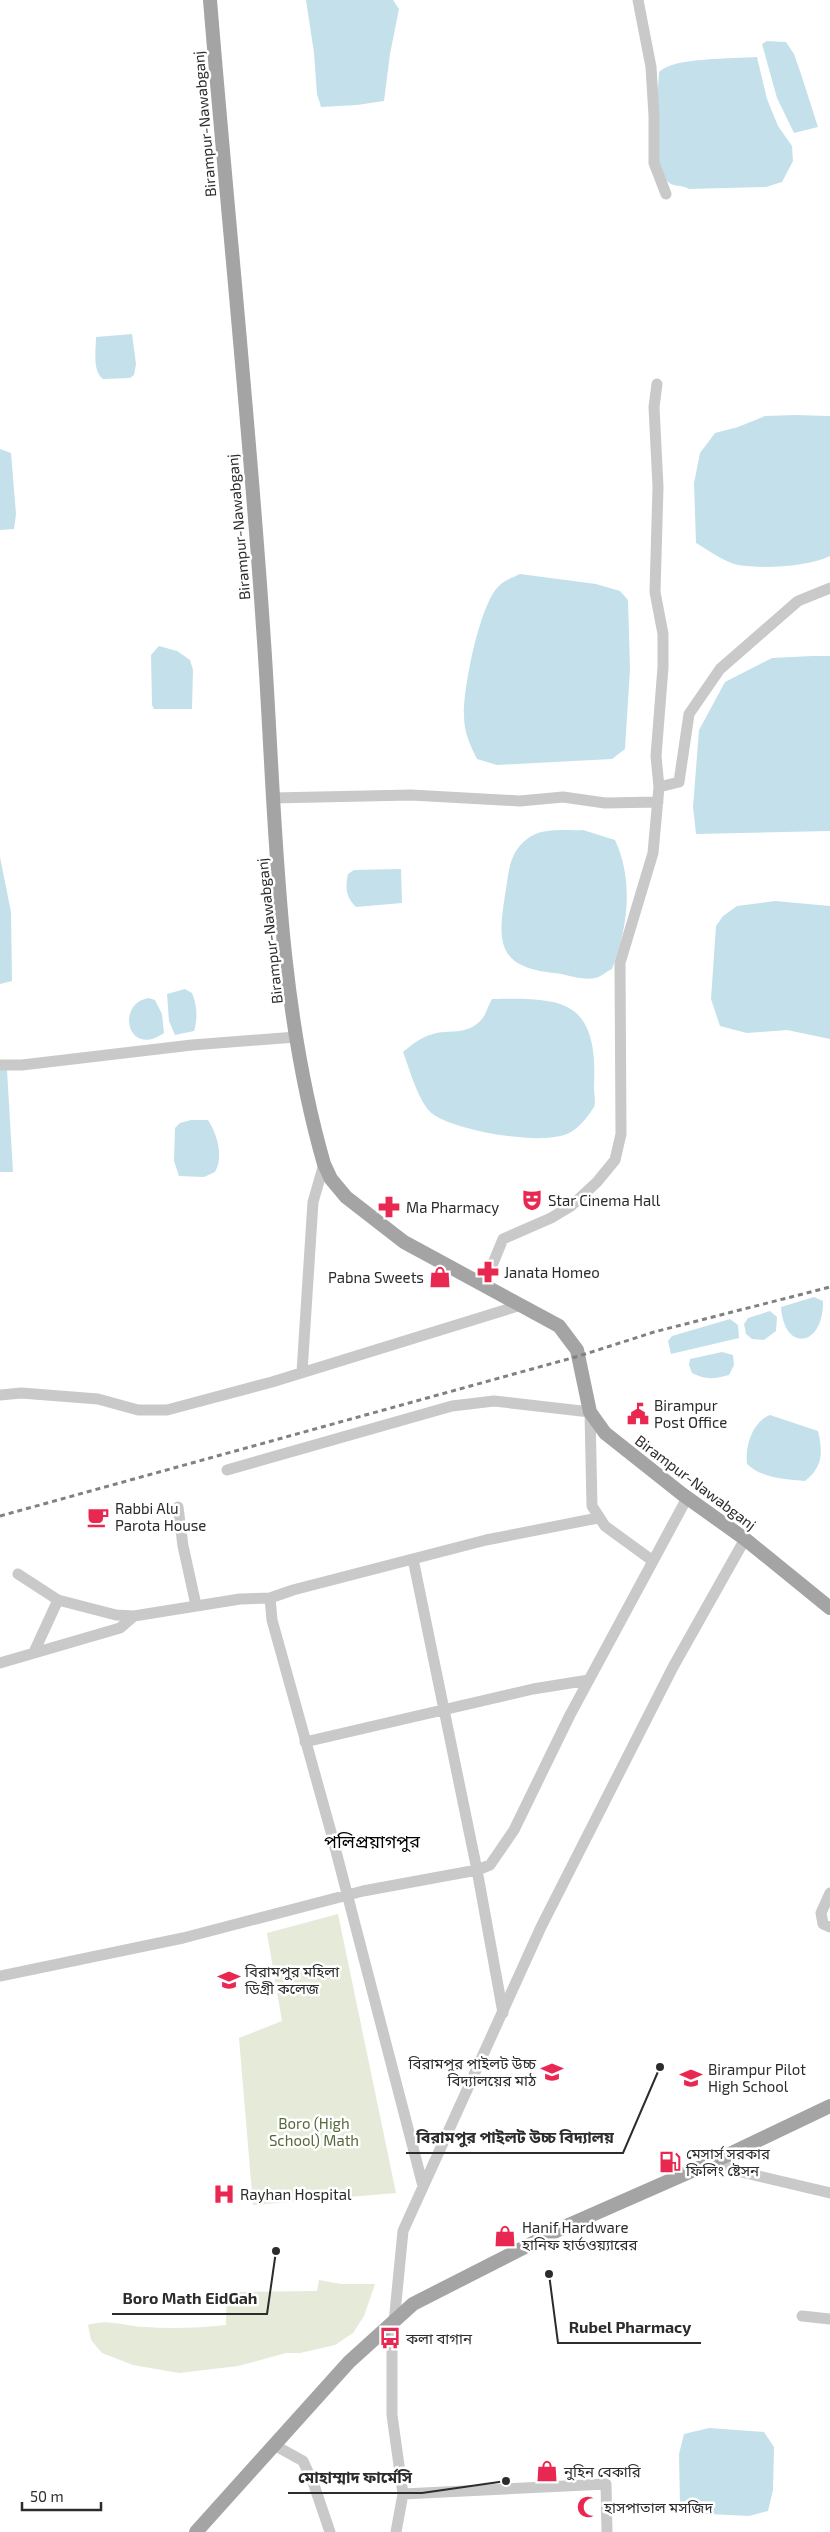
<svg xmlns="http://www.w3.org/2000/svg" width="830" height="2532" font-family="'Exo 2','Noto Sans Bengali',sans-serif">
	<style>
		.green { fill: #e5ead9 }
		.water { fill: #c4e1eb }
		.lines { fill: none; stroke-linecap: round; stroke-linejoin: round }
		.minor { stroke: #c9c9c9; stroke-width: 11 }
		.major { stroke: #a4a4a4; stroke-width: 14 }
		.rail { stroke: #818181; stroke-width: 3; stroke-dasharray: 5 4; stroke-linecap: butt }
		.labels { text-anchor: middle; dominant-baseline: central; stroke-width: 5; stroke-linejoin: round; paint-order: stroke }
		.street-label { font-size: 15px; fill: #2c2c2c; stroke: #fff }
		.poi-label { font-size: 15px; fill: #2c2c2c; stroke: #fff; text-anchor: start }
		.park-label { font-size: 15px; fill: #556839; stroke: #fff }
		.quarter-label { font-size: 18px; fill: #000; stroke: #fff }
		.leader { fill: none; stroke: #2c2c2c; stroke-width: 2 }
		.callout-dot { fill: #2c2c2c; stroke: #fff; stroke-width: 2 }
		.callout-label { font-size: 16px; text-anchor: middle; font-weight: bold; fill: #2c2c2c; stroke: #fff; stroke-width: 5; stroke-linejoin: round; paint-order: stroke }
	</style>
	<rect width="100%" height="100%" fill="#fff"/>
	<path class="green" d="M338,1914L396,2193L253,2205L239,2038L282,2021L267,1933Z
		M319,2280L341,2284H375L364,2316L353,2333L335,2345L300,2353H286L238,2366L179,2373L133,2365L102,2353L91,2340L88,2325C107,2318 124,2326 145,2327C172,2329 199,2328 226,2325L227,2292L317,2291Z"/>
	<path class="water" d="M306,0H393L399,9L390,54L384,101L357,105L321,107L317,94L314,53Z
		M767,41L786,42L794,54L801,74L818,127L794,133L777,98L762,44Z
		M757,57L767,99L778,126L792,146L793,161L782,182L766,187L689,189C681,184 674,188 667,181C649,161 658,99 659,72C673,57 734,59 757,57Z
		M132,334L136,364L134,375L130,378L103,379C92,370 96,351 96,337Z
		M795,415L830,416V556C807,567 763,569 738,565C724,562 708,550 696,543L694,483L700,453L715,433L738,427L765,416Z
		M0,449L11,453L16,514L14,529L0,530Z
		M520,574L596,584L620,591L628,600L630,669L625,749L612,759L497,765L477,759C470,745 464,732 464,716C463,689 480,601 500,585C505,580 514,577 520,574Z
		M159,646L177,651L190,660L193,670L192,709H154L152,705L151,655Z
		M812,656H830V831L696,834L693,807L699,730L725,682L772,658Z
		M583,830L615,840C634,881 628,928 612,969C607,971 601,977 595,978C582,981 567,974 554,973C494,967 498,939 506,889C509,869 510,852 527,839C542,827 565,831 583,830Z
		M0,857L11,912L12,981L0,984Z
		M401,869L402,903L356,907C346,897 345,888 348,874L354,870Z
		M775,901L830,906V1039L787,1030L747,1033L720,1026L711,999L716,926L723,916L737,906Z
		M185,989L192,993C197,1005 198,1018 194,1031L175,1035L169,1021L167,994Z
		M149,998L155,1000L162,1014L164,1033C126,1059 116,1002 149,998Z
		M492,999C513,999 548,997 567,1007C596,1021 595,1062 594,1089C594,1094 596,1102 594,1107C589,1115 581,1125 574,1130C551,1149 458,1131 434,1115C419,1105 410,1070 403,1052C413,1044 421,1037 433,1034C448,1029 467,1036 481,1020C486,1015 488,1006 492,999Z
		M0,1070H7L13,1172H0Z
		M191,1120H208C217,1134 224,1156 215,1172L204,1177L179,1176L174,1161L175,1128L180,1123Z
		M814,1297L823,1301C824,1347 784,1353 781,1307Z
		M770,1311L777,1317L776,1331L764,1340L752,1339L746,1334L744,1324L748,1318Z
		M730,1319L738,1325L739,1338L671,1354L668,1341L672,1336Z
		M722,1352L733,1355L734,1365L729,1375C714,1379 706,1380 692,1373L689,1365L690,1359Z
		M770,1415L818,1431C823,1452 823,1467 805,1481C785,1479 763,1479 747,1464C745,1446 752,1422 770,1415Z
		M709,2428L764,2432L774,2447L773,2490L768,2511L749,2516L688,2513L680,2506L679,2454L684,2434Z"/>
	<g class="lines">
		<path class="minor" d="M638,0L651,67L654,116V163L666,194
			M659,787L679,782L689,714L720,669L798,601L830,588
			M273,798L411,795L520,801L563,797L605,803L658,802
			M0,1065H22L192,1045L296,1037
			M484,1285L503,1239L551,1218L571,1206L597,1182L615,1160L621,1134L620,963L653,853L659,787L656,756L663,667V634L655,592L658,487L654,407L657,384
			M302,1372L313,1202L324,1164
			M0,1395L21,1393L98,1399L138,1410H167L272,1382L521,1305
			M227,1470L452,1406L494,1401L590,1412L592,1506L605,1526L653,1561
			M178,1507L183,1546L196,1605
			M413,1559L477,1870L503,2013
			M18,1574L58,1600L116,1615L134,1616L240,1599L270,1598L293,1590L486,1540L598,1518
			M270,1598L272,1620L331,1832L423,2186
			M34,1652L58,1600
			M0,1663L120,1628L134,1616
			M305,1742L533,1689L589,1680
			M830,1893L821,1913L823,1924L830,1927
			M0,1976L183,1938L363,1891L477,1870L490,1865L514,1830L570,1715L687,1498
			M719,2159L737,2171L830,2193
			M802,2316L830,2319
			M274,2445L303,2461L314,2485L330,2532
			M396,2532L403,2494
			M607,2532L606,2484L403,2494L392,2415V2343L403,2231L541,1927L673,1667L745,1539"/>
		<path class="major" d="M210,0C227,209 249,418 263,627C276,806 274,990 324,1164L331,1179L346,1197L404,1242L559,1326L577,1350L590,1412L605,1433L682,1494L745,1539L830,1608
			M196,2532L349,2362L413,2304L562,2228L719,2159L830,2106"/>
		<path class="rail" d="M0,1516L579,1356L654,1332L830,1287"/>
	</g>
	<defs>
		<g id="theatre-bare" transform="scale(1.725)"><path d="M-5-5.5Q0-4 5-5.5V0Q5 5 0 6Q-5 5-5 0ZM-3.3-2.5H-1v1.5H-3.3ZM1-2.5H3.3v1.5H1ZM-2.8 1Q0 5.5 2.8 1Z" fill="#e92851" stroke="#fff" stroke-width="2.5" paint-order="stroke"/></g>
		<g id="pharmacy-bare" transform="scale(1.725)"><path d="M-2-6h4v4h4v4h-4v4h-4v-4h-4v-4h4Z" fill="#e92851" stroke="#fff" stroke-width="2.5" paint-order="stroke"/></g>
		<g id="shop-bare" transform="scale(1.725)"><path d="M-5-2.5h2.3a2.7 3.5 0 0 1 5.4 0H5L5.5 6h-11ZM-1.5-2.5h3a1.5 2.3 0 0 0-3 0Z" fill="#e92851" stroke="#fff" stroke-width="2.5" paint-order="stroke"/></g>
		<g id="civic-bare" transform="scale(1.725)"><path d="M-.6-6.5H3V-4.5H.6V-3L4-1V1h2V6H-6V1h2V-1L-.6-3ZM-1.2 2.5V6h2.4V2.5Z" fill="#e92851" stroke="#fff" stroke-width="2.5" paint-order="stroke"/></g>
		<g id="cafe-bare" transform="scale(1.725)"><path d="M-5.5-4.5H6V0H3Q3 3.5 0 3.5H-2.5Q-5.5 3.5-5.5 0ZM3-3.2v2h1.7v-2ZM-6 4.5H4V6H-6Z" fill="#e92851" stroke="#fff" stroke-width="2.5" paint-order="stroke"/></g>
		<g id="university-bare" transform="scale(1.725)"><path d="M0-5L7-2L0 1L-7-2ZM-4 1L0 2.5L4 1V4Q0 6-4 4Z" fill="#e92851" stroke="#fff" stroke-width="2.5" paint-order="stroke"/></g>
		<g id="school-bare" transform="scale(1.725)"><path d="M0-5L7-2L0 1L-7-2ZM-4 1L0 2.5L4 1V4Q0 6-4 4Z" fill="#e92851" stroke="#fff" stroke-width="2.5" paint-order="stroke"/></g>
		<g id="fuel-bare" transform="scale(1.725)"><path d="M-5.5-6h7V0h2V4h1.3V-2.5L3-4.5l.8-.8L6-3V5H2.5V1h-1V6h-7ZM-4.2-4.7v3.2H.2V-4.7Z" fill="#e92851" stroke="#fff" stroke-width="2.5" paint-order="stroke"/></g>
		<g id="hospital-bare" transform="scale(1.725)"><path d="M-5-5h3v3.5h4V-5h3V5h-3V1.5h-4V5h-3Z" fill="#e92851" stroke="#fff" stroke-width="2.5" paint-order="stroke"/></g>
		<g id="bus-bare" transform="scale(1.725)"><path d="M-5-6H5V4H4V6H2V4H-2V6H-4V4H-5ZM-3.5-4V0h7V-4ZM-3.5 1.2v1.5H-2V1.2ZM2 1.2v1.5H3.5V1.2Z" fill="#e92851" stroke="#fff" stroke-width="2.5" paint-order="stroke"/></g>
		<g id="mosque-bare" transform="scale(1.725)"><path d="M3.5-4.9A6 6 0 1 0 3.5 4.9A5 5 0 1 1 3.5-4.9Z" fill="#e92851" stroke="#fff" stroke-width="2.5" paint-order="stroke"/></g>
	</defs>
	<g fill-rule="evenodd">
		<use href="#theatre-bare" x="532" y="1200"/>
		<use href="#pharmacy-bare" x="389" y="1207"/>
		<use href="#pharmacy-bare" x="488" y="1272"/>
		<use href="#shop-bare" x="440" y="1277"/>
		<use href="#civic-bare" x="638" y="1414"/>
		<use href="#cafe-bare" x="98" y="1517"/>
		<use href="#university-bare" x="229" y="1980"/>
		<use href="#school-bare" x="552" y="2072"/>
		<use href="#university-bare" x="691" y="2078"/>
		<use href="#fuel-bare" x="670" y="2162"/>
		<use href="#hospital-bare" x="224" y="2194"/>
		<use href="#shop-bare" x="505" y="2236"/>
		<use href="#bus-bare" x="390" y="2338"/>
		<use href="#shop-bare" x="547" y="2471"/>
		<use href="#mosque-bare" x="588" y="2507"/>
	</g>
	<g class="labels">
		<g class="street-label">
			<text transform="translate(204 124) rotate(-95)">Birampur-Nawabganj</text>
			<text transform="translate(238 527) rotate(-95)">Birampur-Nawabganj</text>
			<text transform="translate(269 931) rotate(-96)">Birampur-Nawabganj</text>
			<text transform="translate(696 1482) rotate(37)">Birampur-Nawabganj</text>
		</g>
		<g class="poi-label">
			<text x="548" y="1200">Star Cinema Hall</text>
			<text x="406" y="1207">Ma Pharmacy</text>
			<text x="504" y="1272">Janata Homeo</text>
			<text x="424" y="1277" text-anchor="end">Pabna Sweets</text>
			<text x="654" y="1405">Birampur<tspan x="654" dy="17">Post Office</tspan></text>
			<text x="115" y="1508">Rabbi Alu<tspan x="115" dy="17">Parota House</tspan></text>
			<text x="245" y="1971">বিরামপুর মহিলা<tspan x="245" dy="17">ডিগ্রী কলেজ</tspan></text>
			<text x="536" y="2063" text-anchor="end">বিরামপুর পাইলট উচ্চ<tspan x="536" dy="17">বিদ্যালয়ের মাঠ</tspan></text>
			<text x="708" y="2069">Birampur Pilot<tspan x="708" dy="17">High School</tspan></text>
			<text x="686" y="2153">মেসার্স সরকার<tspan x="686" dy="17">ফিলিং ষ্টেসন</tspan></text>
			<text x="240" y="2194">Rayhan Hospital</text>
			<text x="522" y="2227">Hanif Hardware<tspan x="522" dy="17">হানিফ হার্ডওয়্যারের</tspan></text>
			<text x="406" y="2338">কলা বাগান</text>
			<text x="564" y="2471">নুহিন বেকারি</text>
			<text x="604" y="2507">হাসপাতাল মসজিদ</text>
		</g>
		<g class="park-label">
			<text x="314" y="2123">Boro (High<tspan x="314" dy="17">School) Math</tspan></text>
		</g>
		<g class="quarter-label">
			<text x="372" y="1841">পলিপ্রয়াগপুর</text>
		</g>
	</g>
	<path class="leader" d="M660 2067L623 2153H406M276 2251L267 2314H112M549 2274L558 2343H701M506 2481L422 2493H288"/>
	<g class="callout-dot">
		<circle cx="660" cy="2067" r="5"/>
		<circle cx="276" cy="2251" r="5"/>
		<circle cx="549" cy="2274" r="5"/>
		<circle cx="506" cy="2481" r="5"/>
	</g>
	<g class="callout-label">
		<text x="515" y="2143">বিরামপুর পাইলট উচ্চ বিদ্যালয়</text>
		<text x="190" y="2304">Boro Math EidGah</text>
		<text x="630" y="2333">Rubel Pharmacy</text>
		<text x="355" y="2483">মোহাম্মাদ ফার্মেসি</text>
	</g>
	<path d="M22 2502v8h79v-8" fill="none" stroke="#2c2c2c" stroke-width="2.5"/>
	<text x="30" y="2502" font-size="15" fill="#2c2c2c" stroke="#ffffff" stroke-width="4" paint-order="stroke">50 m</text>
</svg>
